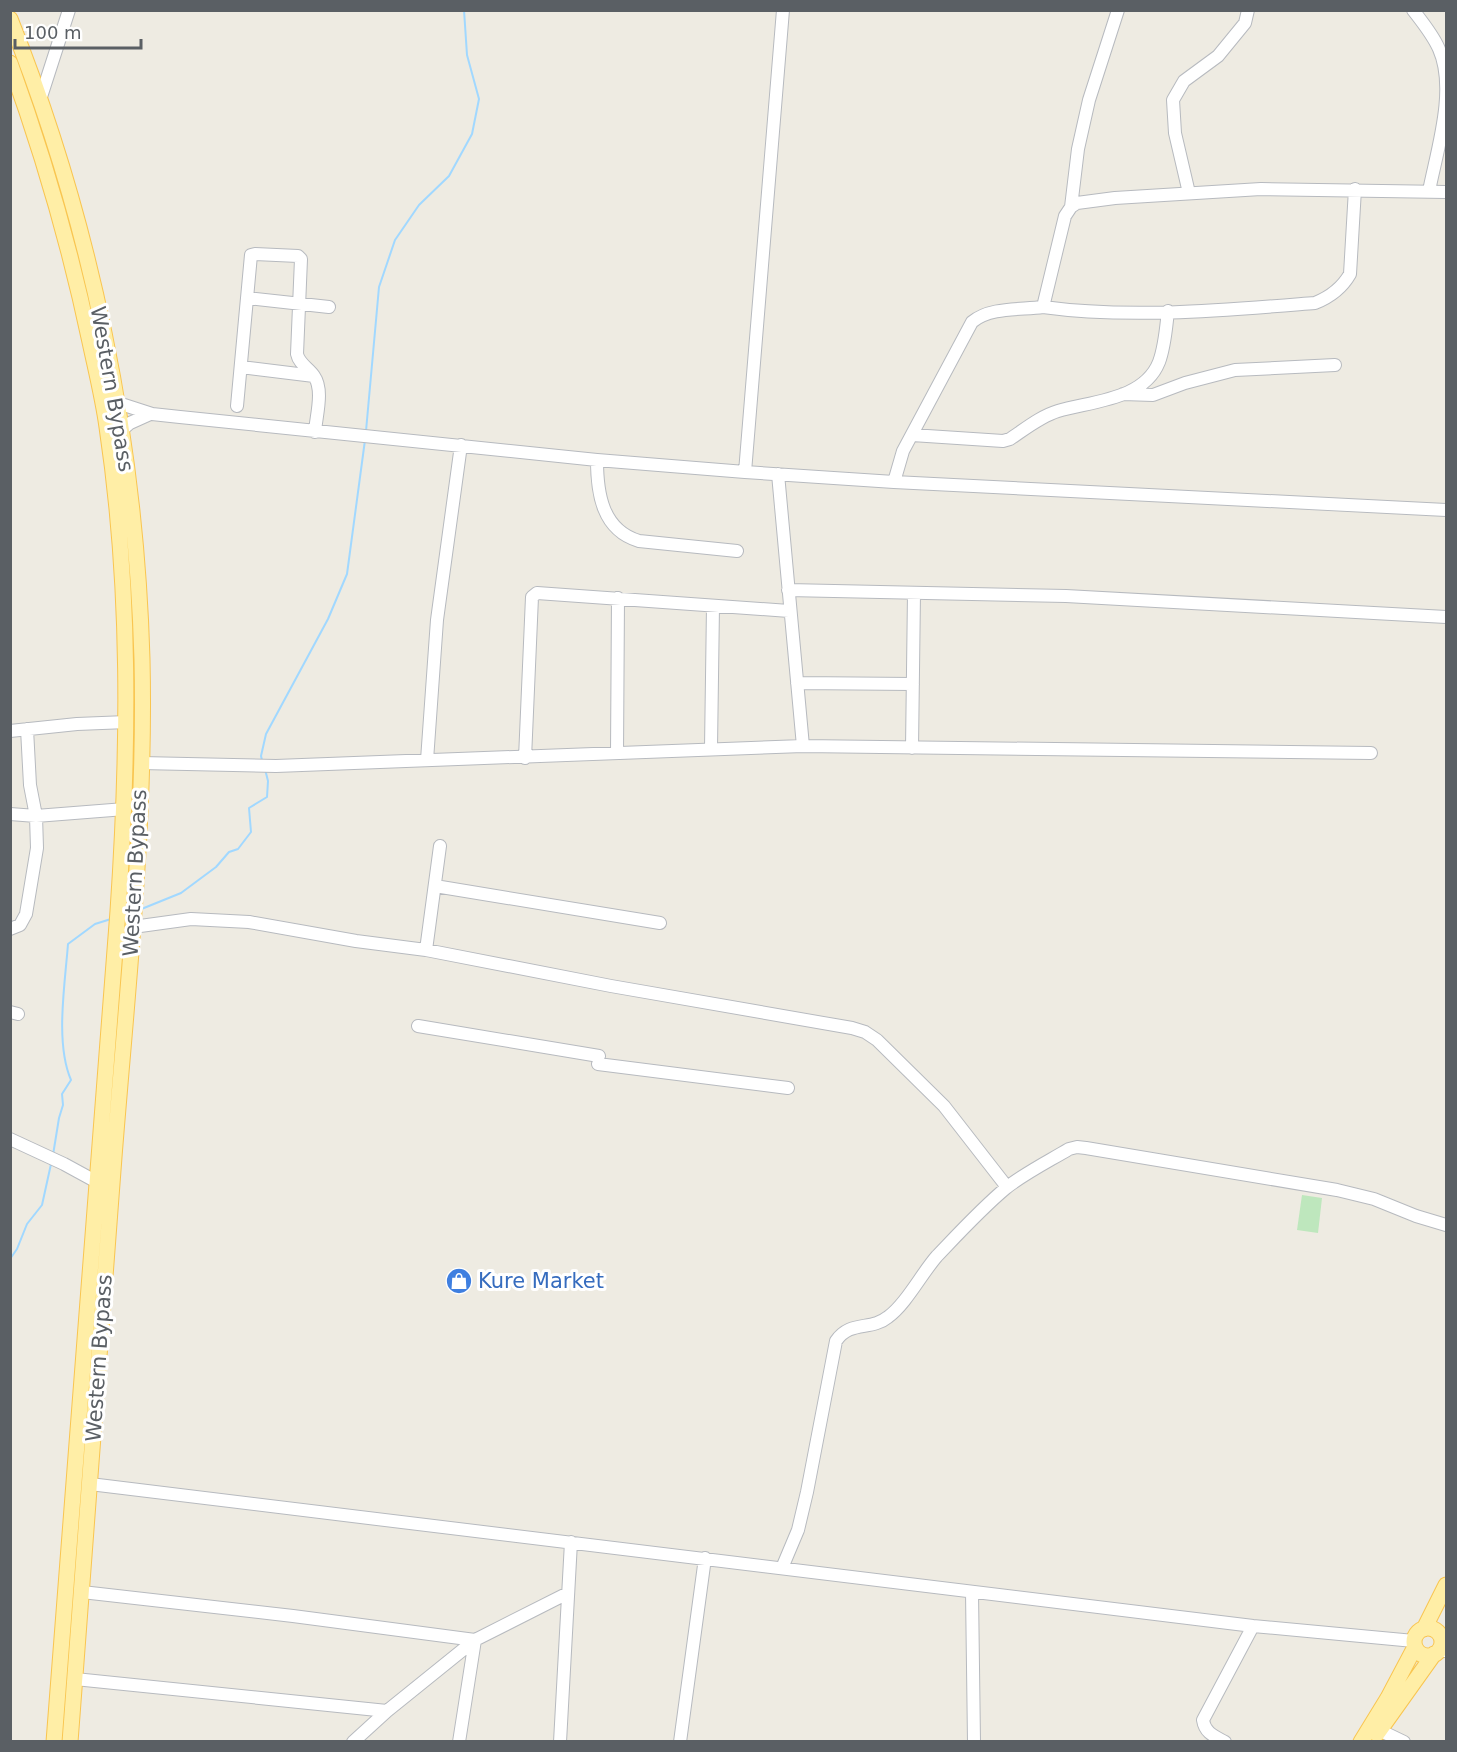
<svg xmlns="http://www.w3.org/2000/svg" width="1457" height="1752" font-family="'DejaVu Sans',sans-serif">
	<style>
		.green { fill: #bee7bd }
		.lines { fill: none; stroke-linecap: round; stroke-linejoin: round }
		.stream { stroke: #a1d8ff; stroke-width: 2 }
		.minor-casing { stroke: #b7babf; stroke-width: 14 }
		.major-casing { stroke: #f9c550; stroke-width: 17 }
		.minor { stroke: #fff; stroke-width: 12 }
		.major { stroke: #ffeea6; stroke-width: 15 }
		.labels { text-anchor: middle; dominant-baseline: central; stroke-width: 6; stroke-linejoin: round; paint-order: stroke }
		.street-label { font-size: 21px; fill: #5a5f64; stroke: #fff }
		.shop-label { font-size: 21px; fill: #366cbe; stroke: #fff; text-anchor: start }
	</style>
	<rect width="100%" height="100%" fill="#eeebe2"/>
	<path class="green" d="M1302,1195L1322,1198L1318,1233L1297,1230Z"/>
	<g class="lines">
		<path class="stream" d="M366,431L379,287L395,240L419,205L449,176L472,134L479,99L467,55L464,10
			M262,760L261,756L266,734L328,619L347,574L365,440
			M139,910L181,893L216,867L229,852L238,849L251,832L249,808L267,797L268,781L265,769
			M53,1155L59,1118L63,1105L62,1094L71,1080C55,1043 65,984 68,944L95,924L111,919
			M10,1259L17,1249L27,1224L42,1205L51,1164"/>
		<g class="minor-casing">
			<path id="minor" d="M1413,10C1423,23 1433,35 1439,49C1457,89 1437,150 1429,191
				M40,100L69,10
				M1189,193L1175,133L1173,100L1184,81L1218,56L1245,23L1248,10
				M1071,207L1078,149L1089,100L1118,10
				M247,298L329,307
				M1043,307C1130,319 1227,310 1315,303C1330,297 1342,288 1350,274L1355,189
				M241,367L314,376
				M1123,394L1153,395L1185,383L1235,370L1335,365
				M118,403L152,414L180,417L597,460L745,472L894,482L1446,510
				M237,406L251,255L255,254L298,256L301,259L297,354C299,364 309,368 314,376C324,390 316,416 315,432
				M123,429L130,423L150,414
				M912,435L1003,441L1010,439C1025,429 1041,416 1058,411C1092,401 1144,400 1159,362C1165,346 1166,328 1168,311
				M597,460C597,493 602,530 639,541L737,551
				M745,472L783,10
				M778,474L803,746
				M894,482L903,451L972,322C990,307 1020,310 1043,307L1065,216L1071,207L1077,203L1115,198L1261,189L1446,192
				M788,590L1066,596L1446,617
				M797,683L913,684
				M10,731L77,724L127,722
				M711,748L713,606
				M912,748L914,593
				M617,753L618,598
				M525,758L532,597L537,593L789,611
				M427,760L437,620L461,445
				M141,763L276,766L803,746L1371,753
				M10,814L36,816L125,809
				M435,886L660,923
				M133,927L191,919L249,922L356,941L426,950L611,986L852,1028L865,1032L877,1040L944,1106L1007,1187
				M10,929L20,925L26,914L37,848L36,816L30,785L27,729
				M426,950L440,846
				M10,1012L18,1014
				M418,1026L599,1056
				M598,1064L788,1088
				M10,1139L64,1164L97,1182
				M90,1484L1253,1626L1414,1641
				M782,1568L798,1530L807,1492L836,1341C850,1320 871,1331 888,1317C906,1304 922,1273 937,1256C959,1233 982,1208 1006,1188C1025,1173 1049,1161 1069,1149L1077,1147L1086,1148L1337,1190L1374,1199L1416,1216L1446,1225
				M82,1592L293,1616L475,1640L459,1742
				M972,1592L974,1742
				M1440,1636H1446
				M1439,1651H1446
				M75,1679L387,1711
				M1379,1730L1404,1742
				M353,1742L387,1711L475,1640L568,1593
				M560,1742L571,1542
				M680,1742L705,1558
				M1225,1742C1214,1736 1205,1733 1203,1720L1253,1626"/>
		</g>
		<g class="major-casing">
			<path id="major" d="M10,19C91,222 136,441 142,659C146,825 127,991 114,1157C100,1352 86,1547 70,1742
				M10,63C43,154 70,247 90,342C96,370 103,398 107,427C131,588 129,749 118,911L54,1742
				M1414 1642a14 14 0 1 1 28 0a14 14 0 1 1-28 0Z
				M1424,1629L1446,1585
				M1377,1734L1434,1654
				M1361,1742L1388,1698L1415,1647"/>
		</g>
		<use href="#minor" class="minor"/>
		<use href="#major" class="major"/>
	</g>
	<defs>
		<g id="shop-disc" transform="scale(1.35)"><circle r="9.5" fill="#3f7fe0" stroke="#fff"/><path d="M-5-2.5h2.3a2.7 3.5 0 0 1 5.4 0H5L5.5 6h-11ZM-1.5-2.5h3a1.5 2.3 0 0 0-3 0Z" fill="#fff"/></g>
	</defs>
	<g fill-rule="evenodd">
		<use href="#shop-disc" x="459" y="1281"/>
	</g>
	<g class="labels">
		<g class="street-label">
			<text transform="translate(112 389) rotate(80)">Western Bypass</text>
			<text transform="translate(135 873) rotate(-87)">Western Bypass</text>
			<text transform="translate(99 1358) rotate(-86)">Western Bypass</text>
		</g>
		<g class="shop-label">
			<text x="478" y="1281">Kure Market</text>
		</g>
	</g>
	<rect width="1457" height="1752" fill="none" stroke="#5a5f64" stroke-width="24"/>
	<path d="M15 39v9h126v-9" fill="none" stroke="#5a5f64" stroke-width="3"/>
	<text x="24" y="39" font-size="18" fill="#5a5f64" stroke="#ffffff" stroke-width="4.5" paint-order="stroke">100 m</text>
</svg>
